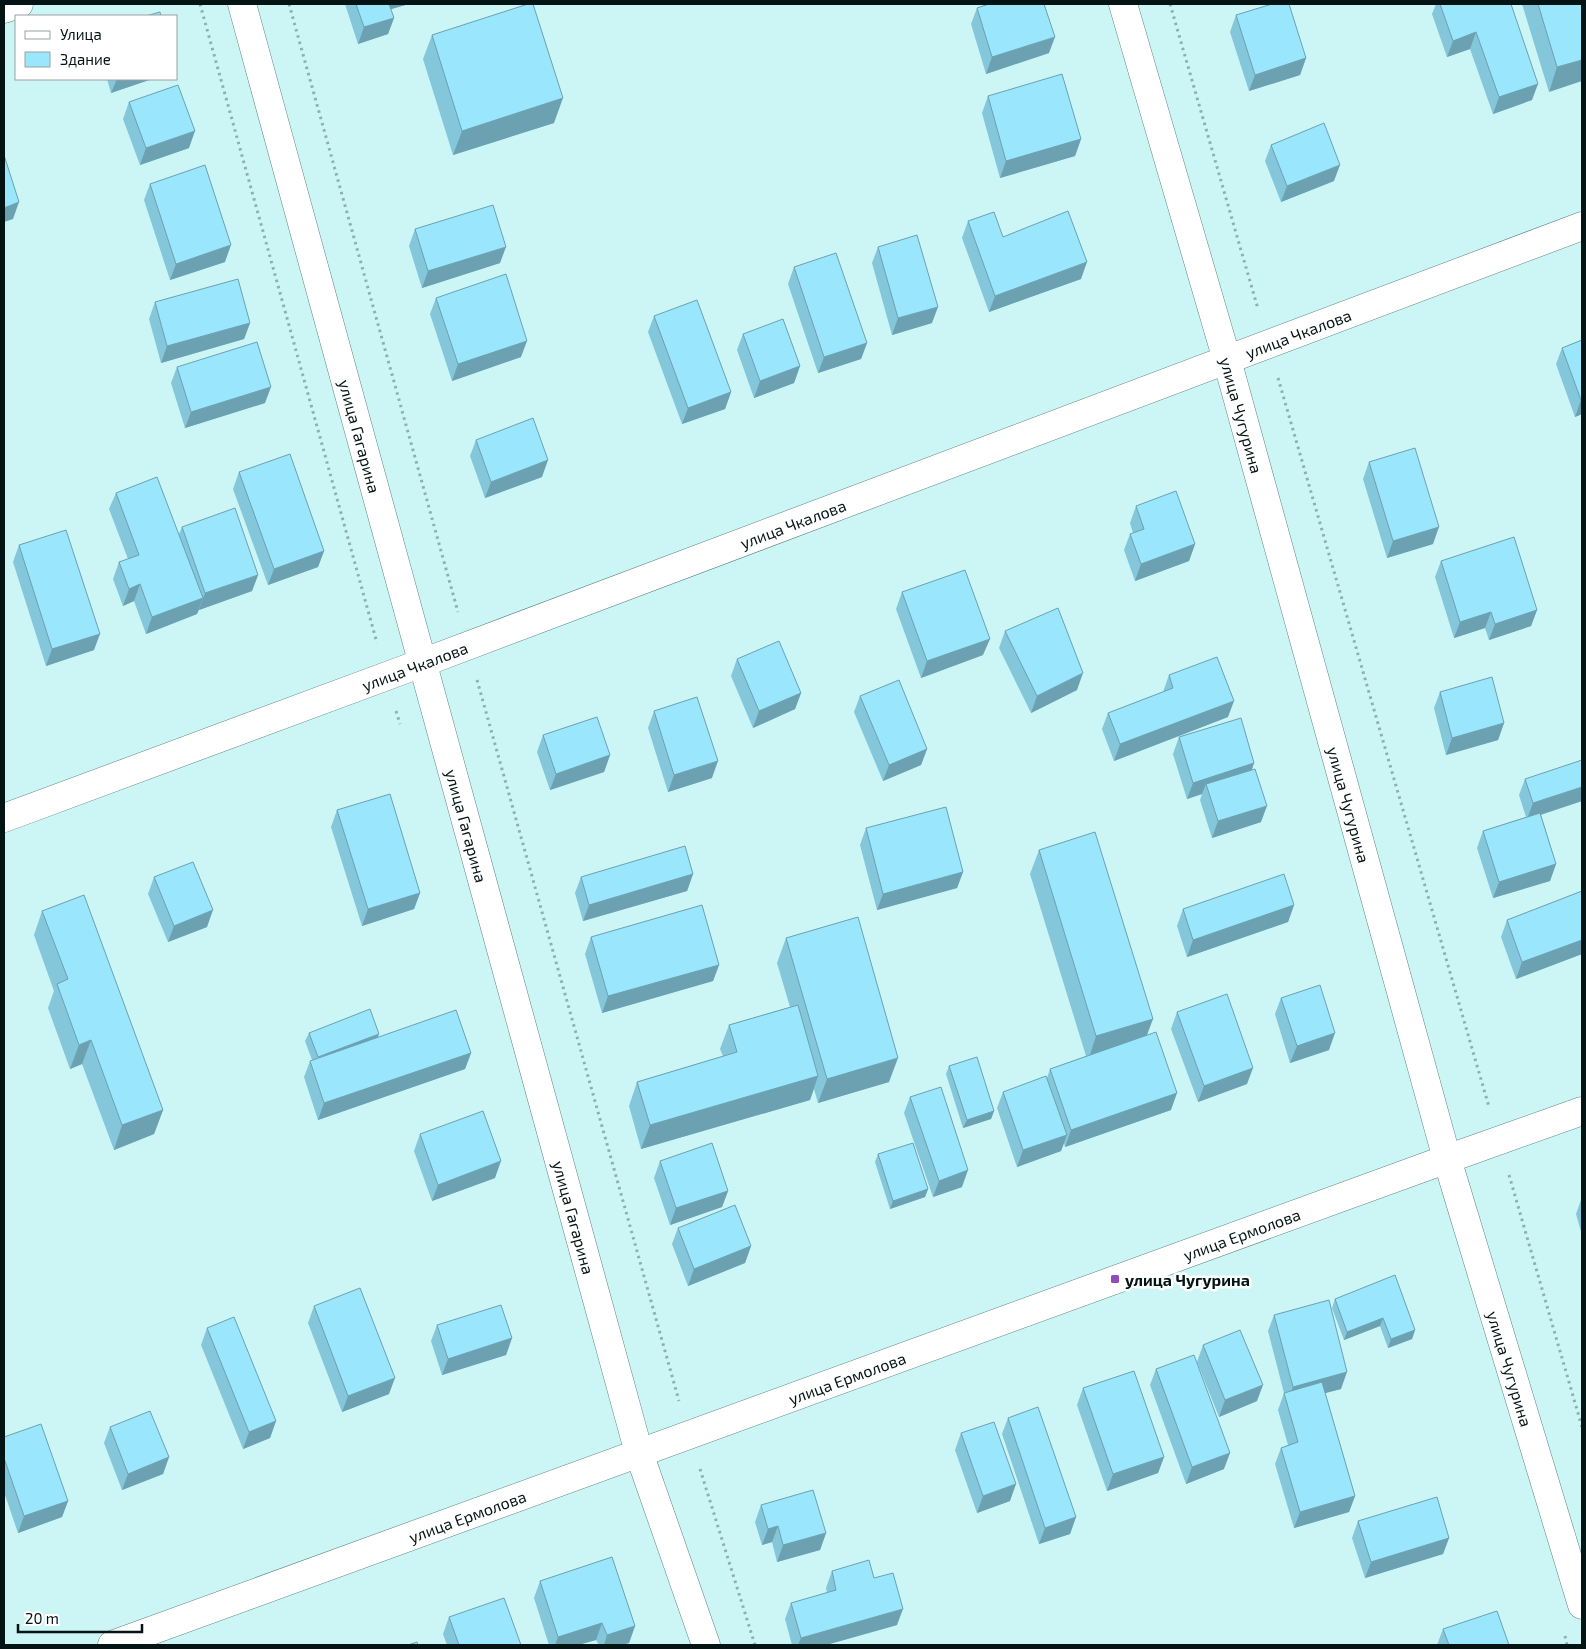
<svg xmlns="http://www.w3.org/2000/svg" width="1586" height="1649" font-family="'Exo 2',sans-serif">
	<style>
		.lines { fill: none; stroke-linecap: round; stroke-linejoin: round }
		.street-casing { stroke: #5f8585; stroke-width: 29 }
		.secondary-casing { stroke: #5f8585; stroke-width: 29 }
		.path { stroke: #8eafaf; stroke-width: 3; stroke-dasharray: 2.5 4; stroke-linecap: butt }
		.street { stroke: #fff; stroke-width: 28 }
		.secondary { stroke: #fff; stroke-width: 28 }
		.wall { fill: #84c6da }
		.shaded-wall { fill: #6ba1b1 }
		.building { fill: #99e6fd; stroke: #6ba1b1 }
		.poi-dot { fill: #924bbf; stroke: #fff; stroke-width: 2 }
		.labels { text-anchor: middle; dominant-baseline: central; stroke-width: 5; stroke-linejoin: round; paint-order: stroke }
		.street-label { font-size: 16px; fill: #041313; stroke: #fff }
		.poi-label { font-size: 16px; font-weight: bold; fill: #041313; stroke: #fff; text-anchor: start }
	</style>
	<rect width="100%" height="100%" fill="#ccf5f5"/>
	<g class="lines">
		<g class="street-casing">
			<g id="street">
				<path id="s1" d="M242,4L639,1453"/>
				<path id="s2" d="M1123,4L1227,360L1447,1159"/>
				<path d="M4,9L19,4"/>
				<path id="s3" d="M4,818L422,663L1582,226"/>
			</g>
		</g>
		<g class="secondary-casing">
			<g id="secondary">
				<path id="s4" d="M1447,1159L1582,1605"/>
				<path d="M639,1453L706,1645"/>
				<path id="s5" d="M112,1645L1447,1159L1582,1111"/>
			</g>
		</g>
		<path class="path" d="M200,4L377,643
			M289,4L458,612
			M1170,4L1258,309
			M1278,378L1489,1107
			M477,680L679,1401
			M396,711L400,724
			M1509,1175L1582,1427
			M700,1469L755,1645
			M1565,1636L1567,1645"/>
		<use href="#street" class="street"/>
		<use href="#secondary" class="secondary"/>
	</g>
	<path class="wall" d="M345,4H409L391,9L394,18L388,34L358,44Z
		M1436,4H1511L1532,100L1493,114L1470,49L1447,57L1432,14Z
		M1522,4H1582L1549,92Z
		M977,8L1049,53L986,74L971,24Z
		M1236,15L1306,58L1300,75L1249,91L1230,32Z
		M432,35L554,123L453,155L423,59Z
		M107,79H152L111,93Z
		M988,96L1081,139L1075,156L1000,178L982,113Z
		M129,102L189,148L140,165L123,119Z
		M1271,145L1334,181L1281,202L1265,161Z
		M150,184L225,262L170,280L144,200Z
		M968,221L1003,237L1081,279L989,312L962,238Z
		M415,229L500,263L422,288L409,246Z
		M878,247L932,323L892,335L872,263Z
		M794,267L867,343L861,359L818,373L788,284Z
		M436,298L521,357L452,381L430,314Z
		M155,302L250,323L244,339L161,363L149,319Z
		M654,316L731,392L725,409L682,424L648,332Z
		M743,334L800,366L794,383L754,398L737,350Z
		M1582,340V414L1575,417L1556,364L1562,348Z
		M177,367L265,403L185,428L171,383Z
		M476,440L542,477L485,498L470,456Z
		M1369,462L1433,544L1387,558L1363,479Z
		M239,472L324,551L318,567L268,585L233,489Z
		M116,493L179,534L182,527L258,575L252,591L199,610L197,614L146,634L134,601L123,606L113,579L119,562L128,559L109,509Z
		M1136,506L1195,544L1189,561L1135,581L1124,550L1130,534L1133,533L1130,523Z
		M19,545L94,650L46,666L13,562Z
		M1441,561L1537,610L1531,626L1489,640L1485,628L1454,638L1435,577Z
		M902,592L983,655L921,678L896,609Z
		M1005,631L1077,690L1031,713L999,648Z
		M737,659L801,693L795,709L753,728L731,676Z
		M1169,675L1228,717L1114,761L1102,729L1108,713L1163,692Z
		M1440,692L1504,723L1498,740L1446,755L1434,708Z
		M860,696L927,749L921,765L883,781L854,712Z
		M654,711L712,778L668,792L648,728Z
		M543,735L610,755L604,772L550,790L537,752Z
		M1179,737L1254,763L1252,770L1261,822L1212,838L1200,800L1202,794L1187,799L1173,754Z
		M1525,779L1582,801L1541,815L1556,864L1550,881L1493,898L1477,848L1483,831L1526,817L1519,795Z
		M337,810L420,893L414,909L362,926L331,827Z
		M866,828L963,872L957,888L877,910L860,845Z
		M1039,850L1147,1035L1171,1110L1065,1147L1064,1143L1061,1151L1017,1167L997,1108L1003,1092L1047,1078L1050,1069L1086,1056L1030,874Z
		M693,874L687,891L583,921L575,893L581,877Z
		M154,877L207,927L168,942L148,894Z
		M1582,891V954L1516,979L1501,937L1507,920Z
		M1294,905L1288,922L1187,957L1177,926L1183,909Z
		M42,911L163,1110L154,1134L114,1150L82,1064L70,1069L48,1008L54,991L34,935Z
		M591,937L719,965L713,981L602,1013L585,954Z
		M786,938L889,1082L818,1103L814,1089L810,1100L641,1149L629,1106L637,1082L723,1056L720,1049L729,1025L790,1007L777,963Z
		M1281,998L1329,1050L1290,1063L1275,1014Z
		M1177,1012L1247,1084L1198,1102L1171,1029Z
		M309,1033L378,1037L471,1053L465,1069L318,1120L304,1077L310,1061L312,1060L305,1041Z
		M949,1066L994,1111L991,1119L963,1128L946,1074Z
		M910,1097L962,1187L933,1197L904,1113Z
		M420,1134L495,1178L432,1201L414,1151Z
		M878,1154L928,1189L925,1197L890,1209L875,1162Z
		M660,1161L728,1191L722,1207L670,1225L654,1178Z
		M1582,1197V1235L1576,1214Z
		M678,1228L751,1246L745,1263L688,1286L672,1244Z
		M1335,1299L1415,1330L1412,1339L1388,1348L1380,1326L1344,1340L1332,1308Z
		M314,1306L389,1394L342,1412L308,1323Z
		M1274,1315L1341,1389L1325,1393L1355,1496L1349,1512L1294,1528L1275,1464L1281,1448L1288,1445L1278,1410L1284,1393L1268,1331Z
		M437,1325L512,1338L506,1355L442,1375L431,1341Z
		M207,1328L276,1421L270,1438L243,1449L201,1345Z
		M1203,1345L1257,1401L1219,1417L1197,1362Z
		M1156,1369L1224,1469L1186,1484L1150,1385Z
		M1083,1388L1164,1457L1158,1473L1107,1491L1077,1405Z
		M1008,1418L1076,1517L1070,1534L1039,1544L1002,1434Z
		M110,1427L169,1457L163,1474L122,1490L104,1443Z
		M961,1433L1010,1501L977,1513L955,1450Z
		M4,1437L68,1501L62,1517L18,1533L4,1492Z
		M761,1505L826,1533L820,1550L777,1562L772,1542L762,1545L755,1522Z
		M1358,1521L1449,1538L1443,1554L1365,1578L1352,1538Z
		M832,1571L874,1578L897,1625L826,1645H792L785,1619L791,1603L827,1593L826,1588Z
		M540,1581L635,1626L629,1643L621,1645H599L596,1640L578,1645H549L534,1598Z
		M449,1617L521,1645H447L443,1634Z
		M1443,1629L1509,1645H1437Z"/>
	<path class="shaded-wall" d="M384,4H409L381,12Z
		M394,18L388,34L358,44L364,27Z
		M1476,32L1470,49L1447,57L1453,41Z
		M1055,37L1049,53L986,74L992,57Z
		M1306,58L1300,75L1249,91L1255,75Z
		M1582,60V81L1549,92L1557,67Z
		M117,79H152L111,93Z
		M1538,84L1532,100L1493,114L1499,97Z
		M563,98L554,123L453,155L462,131Z
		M195,131L189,148L140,165L146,148Z
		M1081,139L1075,156L1000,178L1006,161Z
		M1340,165L1334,181L1281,202L1287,186Z
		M19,202L13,219L4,222V208Z
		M231,245L225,262L170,280L176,264Z
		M506,247L500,263L422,288L428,271Z
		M1087,262L1081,279L989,312L995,296Z
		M938,307L932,323L892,335L898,318Z
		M250,323L244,339L161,363L167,346Z
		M527,341L521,357L452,381L458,364Z
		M867,343L861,359L818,373L824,357Z
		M800,366L794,383L754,398L760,381Z
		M271,387L265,403L185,428L191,412Z
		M731,392L725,409L682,424L688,408Z
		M1581,400H1582V414L1575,417Z
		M548,460L542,477L485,498L491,482Z
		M1439,527L1433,544L1387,558L1393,541Z
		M1195,544L1189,561L1135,581L1141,564Z
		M324,551L318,567L268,585L274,569Z
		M258,575L252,591L199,610L205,593Z
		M140,584L134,601L123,606L129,589Z
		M203,598L197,614L146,634L152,617Z
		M1537,610L1531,626L1489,640L1495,624Z
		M1491,612L1485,628L1454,638L1460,622Z
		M100,634L94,650L46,666L52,649Z
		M990,639L983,655L921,678L927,661Z
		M1083,673L1077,690L1031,713L1037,696Z
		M801,693L795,709L753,728L759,711Z
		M1234,701L1228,717L1114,761L1120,744Z
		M1504,723L1498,740L1446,755L1452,738Z
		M927,749L921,765L883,781L889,765Z
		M610,755L604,772L550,790L556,774Z
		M718,761L712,778L668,792L674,775Z
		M1254,763L1248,780L1206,784L1202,794L1187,799L1193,783Z
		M1582,787V801L1527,819L1533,803Z
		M1267,806L1261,822L1212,838L1218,821Z
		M1556,864L1550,881L1493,898L1499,882Z
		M963,872L957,888L877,910L883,894Z
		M693,874L687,891L583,921L589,905Z
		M420,893L414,909L362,926L368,909Z
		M1294,905L1288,922L1187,957L1193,940Z
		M213,910L207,927L168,942L174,926Z
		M1582,940V954L1516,979L1522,962Z
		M719,965L713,981L602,1013L608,996Z
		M1153,1019L1144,1043L1088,1061L1096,1036Z
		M1335,1033L1329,1050L1290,1063L1297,1046Z
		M379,1034L376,1043L318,1057Z
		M91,1040L82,1064L70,1069L79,1045Z
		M471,1053L465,1069L318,1120L324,1103Z
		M898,1058L889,1082L818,1103L827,1079Z
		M1253,1068L1247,1084L1198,1102L1204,1086Z
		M818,1076L810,1100L641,1149L650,1125Z
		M1177,1093L1171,1110L1065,1147L1071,1130Z
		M163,1110L154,1134L114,1150L122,1125Z
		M994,1111L991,1119L963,1128L967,1120Z
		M1067,1135L1061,1151L1017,1167L1023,1150Z
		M501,1161L495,1178L432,1201L438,1185Z
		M968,1170L962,1187L933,1197L939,1181Z
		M928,1189L925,1197L890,1209L893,1201Z
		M728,1191L722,1207L670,1225L676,1208Z
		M751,1246L745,1263L688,1286L694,1269Z
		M1383,1318L1380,1326L1344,1340L1347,1332Z
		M1415,1330L1412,1339L1388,1348L1391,1339Z
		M512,1338L506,1355L442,1375L448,1359Z
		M1347,1372L1341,1389L1287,1403L1293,1387Z
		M395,1378L389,1394L342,1412L348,1396Z
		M1263,1385L1257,1401L1219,1417L1225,1400Z
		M276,1421L270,1438L243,1449L249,1432Z
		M1230,1453L1224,1469L1186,1484L1192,1467Z
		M169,1457L163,1474L122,1490L128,1474Z
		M1164,1457L1158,1473L1107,1491L1113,1474Z
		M1016,1484L1010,1501L977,1513L983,1496Z
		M1355,1496L1349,1512L1294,1528L1300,1512Z
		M68,1501L62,1517L18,1533L24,1516Z
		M1076,1517L1070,1534L1039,1544L1045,1528Z
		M778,1526L772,1542L762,1545L768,1529Z
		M826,1533L820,1550L777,1562L783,1545Z
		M1449,1538L1443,1554L1365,1578L1371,1562Z
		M903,1609L897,1625L826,1645H798L801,1638Z
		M602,1623L596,1640L578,1645H555L558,1637Z
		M635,1626L629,1643L621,1645H604L607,1635Z"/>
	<path class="building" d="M356,4H389L394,18L364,27Z
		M528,4H533L563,98L462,131L432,35Z
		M989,4H1044L1055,37L992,57L977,8Z
		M1272,4H1289L1306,58L1255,75L1236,15Z
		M1440,4H1511L1538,84L1499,97L1476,32L1453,41Z
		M1538,4H1582V60L1557,67Z
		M160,12L161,16H146Z
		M1062,74L1081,139L1006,161L988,96Z
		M178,85L195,131L146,148L129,102Z
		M1324,123L1340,165L1287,186L1271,145Z
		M4,155L19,202L4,208Z
		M205,165L231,245L176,264L150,184Z
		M493,205L506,247L428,271L415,229Z
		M1068,211L1087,262L995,296L968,221L994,212L1003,237Z
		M917,235L938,307L898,318L878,247Z
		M836,253L867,343L824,357L794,267Z
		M506,274L527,341L458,364L436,298Z
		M238,279L250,323L167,346L155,302Z
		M697,300L731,392L688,408L654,316Z
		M783,319L800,366L760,381L743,334Z
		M1582,340V400H1581L1562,348Z
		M257,342L271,387L191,412L177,367Z
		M533,418L548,460L491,482L476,440Z
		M1415,448L1439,527L1393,541L1369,462Z
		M290,454L324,551L274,569L239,472Z
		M157,477L203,598L152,617L140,584L129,589L119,562L139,555L116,493Z
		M1176,491L1195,544L1141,564L1130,534L1144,529L1136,506Z
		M235,508L258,575L205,593L182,527Z
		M66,530L100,634L52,649L19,545Z
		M1514,537L1537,610L1495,624L1491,612L1460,622L1441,561Z
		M965,570L990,639L927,661L902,592Z
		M1058,608L1083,673L1037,696L1005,631Z
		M779,641L801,693L759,711L737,659Z
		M1217,657L1234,701L1120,744L1108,713L1173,688L1169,675Z
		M1492,677L1504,723L1452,738L1440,692Z
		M899,680L927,749L889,765L860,696Z
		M697,697L718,761L674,775L654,711Z
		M597,717L610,755L556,774L543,735Z
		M1241,718L1254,763L1193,783L1179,737Z
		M1582,760V787L1533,803L1525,779Z
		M1255,769L1267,806L1218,821L1206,784Z
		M390,794L420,893L368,909L337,810Z
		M946,807L963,872L883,894L866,828Z
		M1540,813L1556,864L1499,882L1483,831Z
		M1095,832L1153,1019L1096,1036L1039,850Z
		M685,846L693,874L589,905L581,877Z
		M193,862L213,910L174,926L154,877Z
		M1284,874L1294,905L1193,940L1183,909Z
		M1582,891V940L1522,962L1507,920Z
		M84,895L163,1110L122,1125L91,1040L79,1045L57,984L68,979L42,911Z
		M702,905L719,965L608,996L591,937Z
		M858,917L898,1058L827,1079L786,938Z
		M1320,985L1335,1033L1297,1046L1281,998Z
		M1227,994L1253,1068L1204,1086L1177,1012Z
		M798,1005L818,1076L650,1125L637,1082L737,1052L729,1025Z
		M370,1009L379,1034L318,1057L309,1033Z
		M456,1010L471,1053L324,1103L310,1061Z
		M1156,1032L1177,1093L1071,1130L1050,1069Z
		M977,1057L994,1111L967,1120L949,1066Z
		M1046,1076L1067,1135L1023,1150L1003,1092Z
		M941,1087L968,1170L939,1181L910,1097Z
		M483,1111L501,1161L438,1185L420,1134Z
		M712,1143L728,1191L676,1208L660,1161Z
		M913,1143L928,1189L893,1201L878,1154Z
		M735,1205L751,1246L694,1269L678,1228Z
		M1395,1275L1415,1330L1391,1339L1383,1318L1347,1332L1335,1299Z
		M360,1288L395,1378L348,1396L314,1306Z
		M1329,1300L1347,1372L1293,1387L1274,1315Z
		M501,1305L512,1338L448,1359L437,1325Z
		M234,1317L276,1421L249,1432L207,1328Z
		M1240,1330L1263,1385L1225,1400L1203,1345Z
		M1194,1355L1230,1453L1192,1467L1156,1369Z
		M1134,1371L1164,1457L1113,1474L1083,1388Z
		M1322,1382L1355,1496L1300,1512L1281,1448L1298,1442L1284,1393Z
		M1038,1407L1076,1517L1045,1528L1008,1418Z
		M150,1411L169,1457L128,1474L110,1427Z
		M994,1422L1016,1484L983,1496L961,1433Z
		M41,1424L68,1501L24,1516L4,1458V1437Z
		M813,1490L826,1533L783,1545L778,1526L768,1529L761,1505Z
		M1437,1497L1449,1538L1371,1562L1358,1521Z
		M612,1557L635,1626L607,1635L602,1623L558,1637L540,1581Z
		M869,1560L874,1578L893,1573L903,1609L801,1638L791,1603L836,1590L832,1571Z
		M504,1598L521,1645H459L449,1617Z
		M1497,1611L1509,1645H1449L1443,1629Z
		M417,1642L418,1645H408Z"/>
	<rect class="poi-dot" x="1110" y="1274" width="10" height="10" rx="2.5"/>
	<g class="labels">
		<g class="street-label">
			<text stroke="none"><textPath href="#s3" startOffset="1382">улица Чкалова</textPath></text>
			<text stroke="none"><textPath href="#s2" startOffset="428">улица Чугурина</textPath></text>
			<text stroke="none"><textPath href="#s1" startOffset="448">улица Гагарина</textPath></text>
			<text stroke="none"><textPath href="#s3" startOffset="842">улица Чкалова</textPath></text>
			<text stroke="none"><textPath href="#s3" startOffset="438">улица Чкалова</textPath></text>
			<text stroke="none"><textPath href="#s2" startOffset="832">улица Чугурина</textPath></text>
			<text stroke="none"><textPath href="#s1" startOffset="852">улица Гагарина</textPath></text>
			<text stroke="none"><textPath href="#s1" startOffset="1258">улица Гагарина</textPath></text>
			<text stroke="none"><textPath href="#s5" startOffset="1202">улица Ермолова</textPath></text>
			<text stroke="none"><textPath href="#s4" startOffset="219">улица Чугурина</textPath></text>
			<text stroke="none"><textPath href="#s5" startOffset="782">улица Ермолова</textPath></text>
			<text stroke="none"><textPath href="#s5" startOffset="378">улица Ермолова</textPath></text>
		</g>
		<g class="poi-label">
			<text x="1125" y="1279">улица Чугурина</text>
		</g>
	</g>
	<rect width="1586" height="1649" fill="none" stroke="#041313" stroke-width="10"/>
	<rect x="15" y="15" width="162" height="65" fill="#ffffff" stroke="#9ba1a1"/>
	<rect x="25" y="31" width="25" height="8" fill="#ffffff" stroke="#9ba1a1"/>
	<text x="60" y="40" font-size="15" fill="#041313">Улица</text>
	<rect x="25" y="52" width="25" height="15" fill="#99e6fd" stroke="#9ba1a1"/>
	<text x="60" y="65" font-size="15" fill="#041313">Здание</text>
	<path d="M18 1624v8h124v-8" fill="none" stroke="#041313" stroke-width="2.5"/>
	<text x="25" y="1624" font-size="15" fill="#041313" stroke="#ffffff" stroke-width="4" paint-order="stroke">20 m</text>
</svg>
